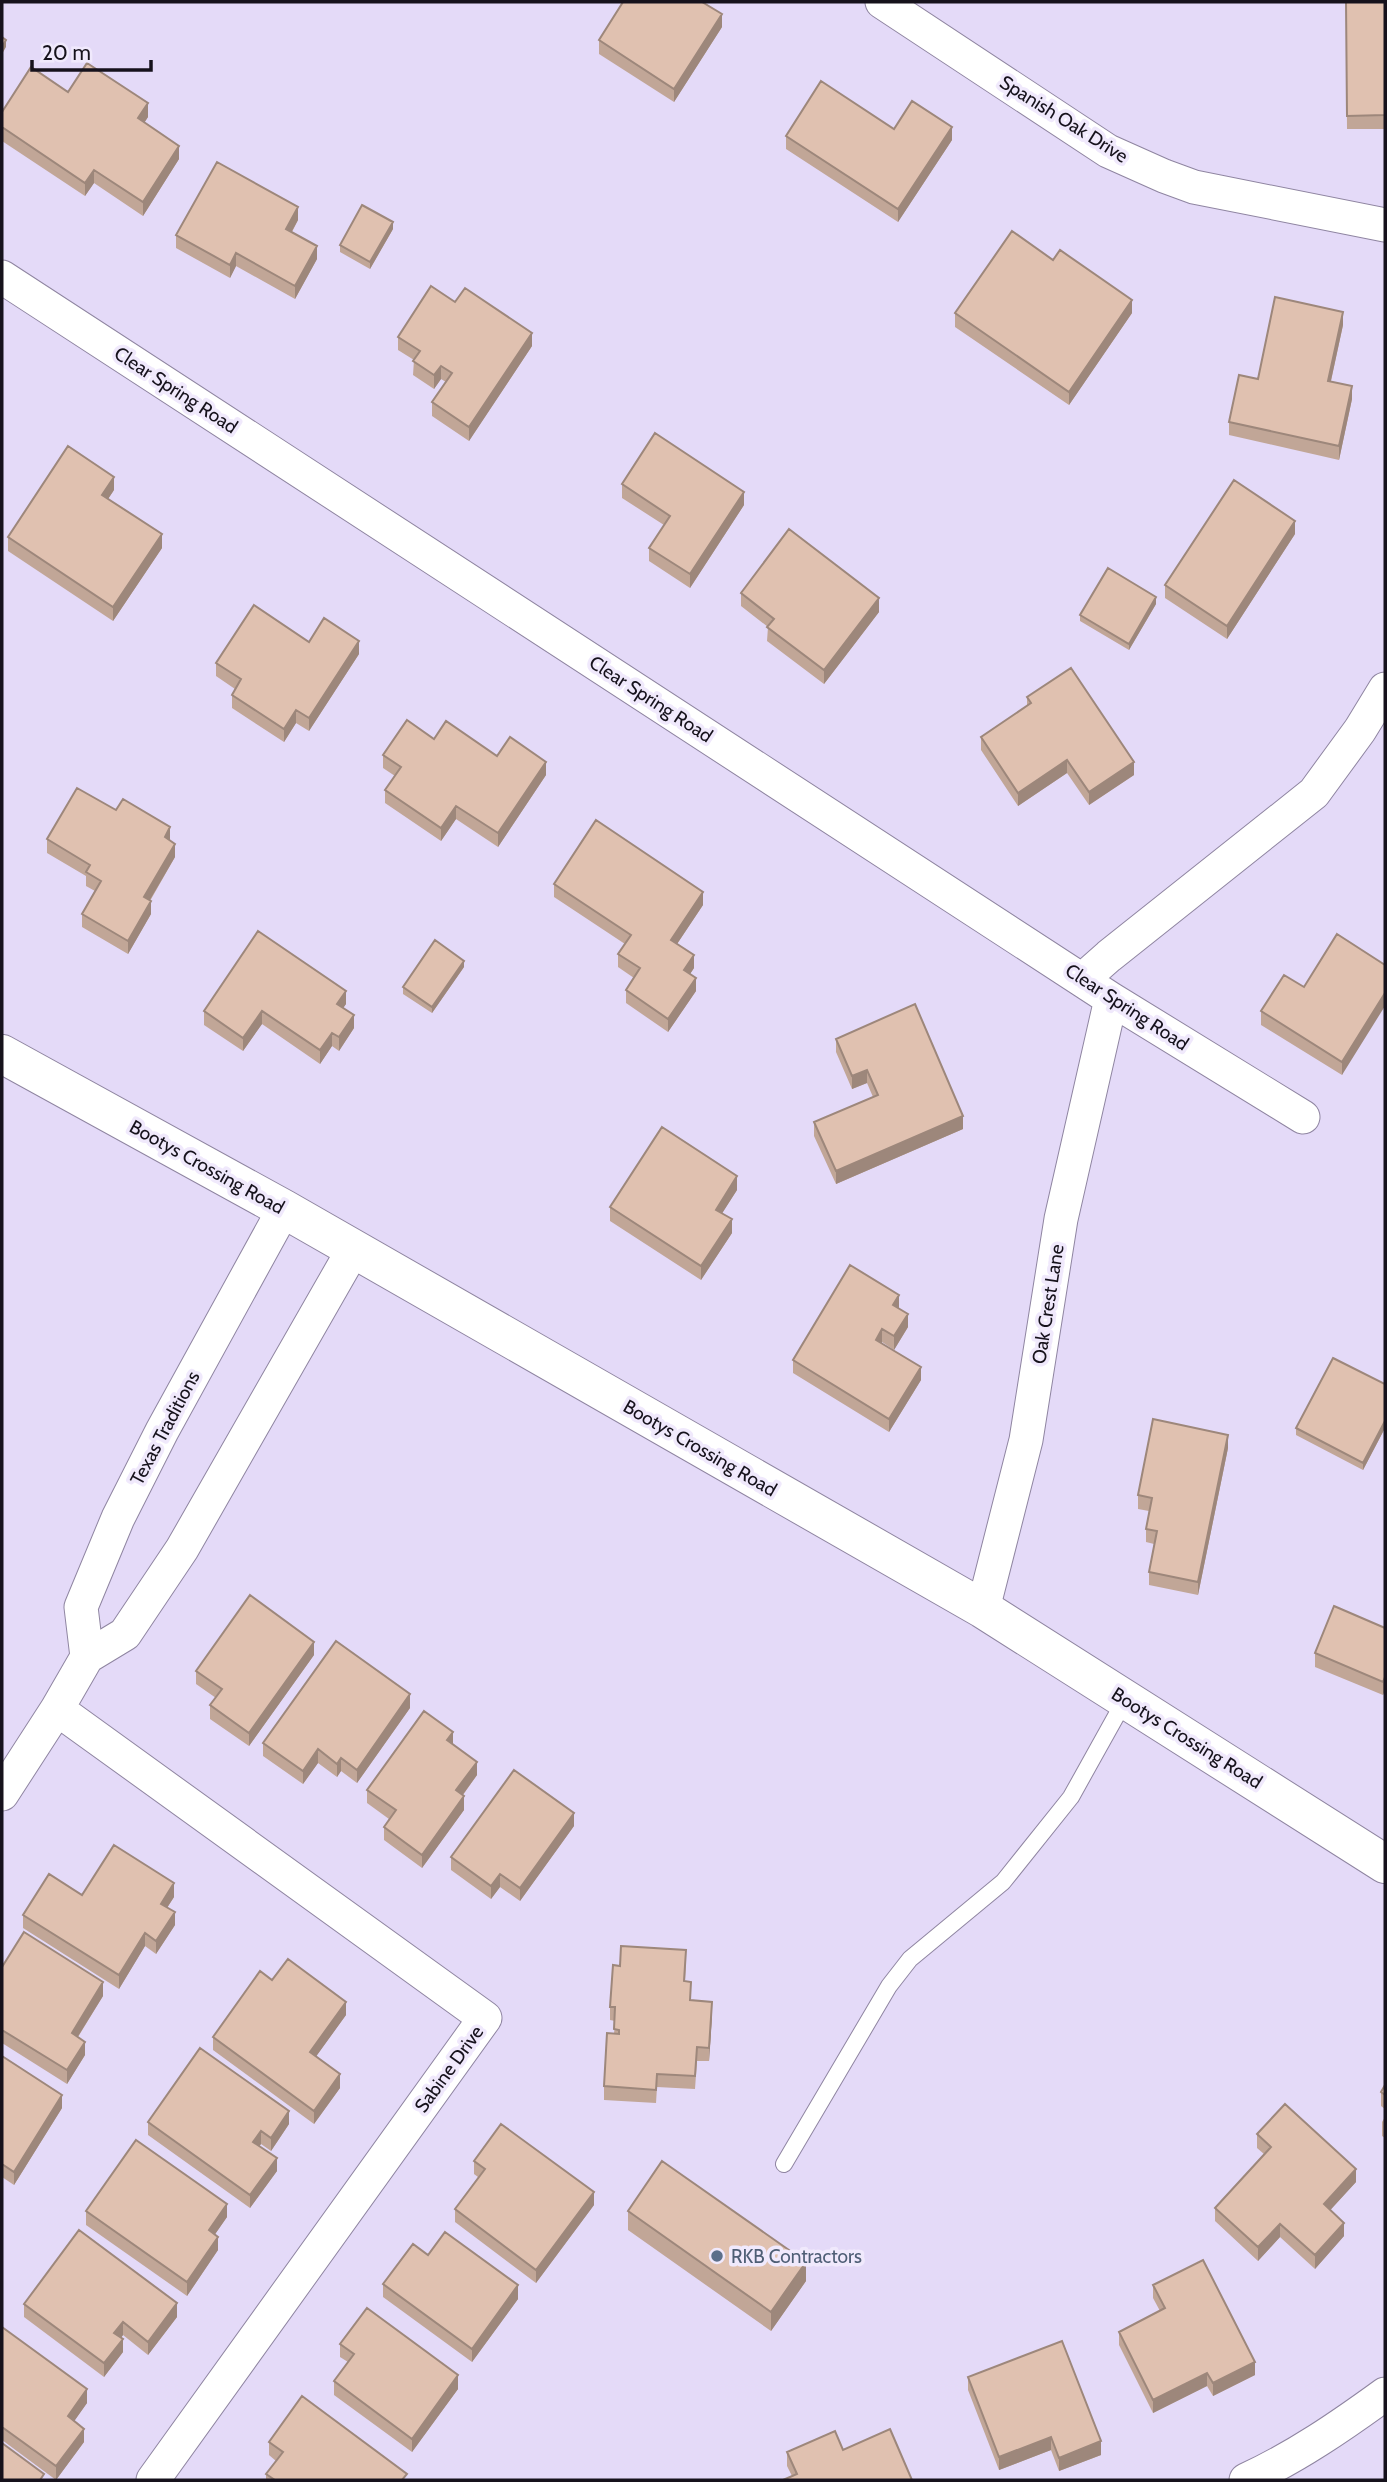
<svg xmlns="http://www.w3.org/2000/svg" width="1387" height="2482" font-family="Cabin,sans-serif">
	<style>
		.lines { fill: none; stroke-linecap: round; stroke-linejoin: round }
		.service-casing { stroke: #8f85a1; stroke-width: 18 }
		.minor-casing { stroke: #8f85a1; stroke-width: 35 }
		.tertiary-casing { stroke: #8f85a1; stroke-width: 40 }
		.service { stroke: #fff; stroke-width: 16 }
		.minor { stroke: #fff; stroke-width: 33 }
		.tertiary { stroke: #fff; stroke-width: 38 }
		.wall { fill: #c1a697 }
		.shaded-wall { fill: #9d877b }
		.building { fill: #e0c1b0; stroke: #9d877b; stroke-width: 2 }
		.service-dot { fill: #5c6f8a; stroke: #f0e9fc; stroke-width: 2.5 }
		.labels { text-anchor: middle; dominant-baseline: central; stroke-width: 7; stroke-linejoin: round; paint-order: stroke }
		.street-label { font-size: 19px; fill: #16121c; stroke: #f0e9fc }
		.service-label { font-size: 19px; fill: #4e5e75; stroke: #f0e9fc; text-anchor: start }
	</style>
	<rect width="100%" height="100%" fill="#e4daf8"/>
	<g class="lines">
		<g class="service-casing">
			<path id="service" d="M784,2164L889,1986L910,1959L1003,1882L1071,1797L1125,1700"/>
		</g>
		<g class="minor-casing">
			<path id="minor" d="M882,2L1108,151L1164,176L1194,187L1385,225
				M2,277L1111,999L1303,1117
				M1083,979L1109,956L1314,793L1360,730L1385,689
				M983,1609L1026,1440L1061,1219L1111,999
				M87,1657L81,1607L118,1518L162,1431L284,1209
				M57,1709L485,2018L153,2480
				M2,1794L57,1709L87,1657L125,1634L182,1549L353,1250
				M1246,2480C1296,2457 1341,2426 1385,2394"/>
		</g>
		<g class="tertiary-casing">
			<path id="tertiary" d="M2,1054L284,1209L983,1609L1385,1864"/>
		</g>
		<use href="#service" class="service"/>
		<use href="#minor" class="minor"/>
		<use href="#tertiary" class="tertiary"/>
	</g>
	<path class="wall" d="M1346,2H1385V129H1347Z
		M722,27L674,102L599,54V40Z
		M68,92L148,117L144,123L179,159L143,216L94,183L85,196L2,141V112Z
		M894,129L952,140L898,222L786,149V136Z
		M298,220L292,232L317,259L295,299L236,266L230,278L176,248V235Z
		M393,229L370,269L340,252V245Z
		M455,302L532,346L469,441L432,416V402L446,382L441,379L434,389L413,375L414,360L398,350V337Z
		M955,313H1132L1069,405L955,327Z
		M1343,325L1331,381L1352,399L1339,460L1229,435V422L1258,379Z
		M622,484L744,505L690,588L649,561V548L664,525L622,498Z
		M114,490L108,499L162,548L113,621L8,551V537Z
		M1295,534L1227,639L1165,598V585Z
		M741,593L879,612L824,684L767,641L768,627L741,606Z
		M1156,604L1129,650L1080,621V615Z
		M309,642L359,654L309,731L296,723L284,742L232,708V695L235,689L216,676V663Z
		M1027,697L1134,775L1089,805L1067,773L1018,806L981,750V737L1027,706Z
		M434,739L497,756L546,775L498,847L456,819L441,841L385,803V790L395,776L383,768V755Z
		M116,810L170,841L175,857L150,901L151,914L128,954L82,927V914L95,891L86,886V876L47,853V839Z
		M554,884L703,905L677,944L694,968L690,974L696,991L668,1032L626,1003V990L634,978L618,967V954L625,944L554,897Z
		M1385,965L1342,1075L1261,1025V1011L1304,987Z
		M464,967L432,1013L403,994V987Z
		M346,1004L343,1008L354,1028L339,1051L332,1046L320,1064L262,1024L243,1051L204,1025V1011Z
		M836,1039L963,1129L836,1184L814,1136V1122L873,1097L867,1083L852,1089L836,1052Z
		M737,1190L722,1213L732,1233L701,1280L610,1221V1207Z
		M899,1308L908,1327L894,1350L882,1342V1343L921,1380L889,1432L793,1373V1360Z
		M1385,1384V1428L1363,1470L1296,1435V1428Z
		M1228,1448L1198,1595L1149,1585V1572L1154,1544L1146,1542V1529L1149,1511L1138,1509V1495Z
		M1385,1628V1690L1383,1695L1315,1667V1653Z
		M314,1655L249,1746L210,1719V1705L216,1698L196,1684V1671Z
		M410,1708L357,1783L341,1771L337,1777L318,1763L303,1784L263,1756V1743Z
		M453,1745L477,1775L463,1795L464,1810L422,1868L384,1840V1827L389,1819L367,1803V1790Z
		M574,1826L520,1901L500,1887L491,1899L451,1870V1857Z
		M82,1895L174,1897L167,1908L175,1925L156,1954L145,1946L119,1989L23,1928V1915Z
		M686,1963L685,1982L691,2000L712,2015L709,2061H697L695,2089L657,2087L656,2103L604,2100V2086L614,2034L615,2021L610,2020V2007L620,1966Z
		M2,1967L103,1996L78,2037L85,2055L67,2084L2,2043Z
		M272,1980L346,2015L316,2056L340,2088L314,2124L213,2050V2037Z
		M2,2056L62,2108L14,2185L2,2177Z
		M1385,2085V2109L1381,2106V2092Z
		M1385,2117V2138L1382,2136V2122Z
		M148,2122L289,2124L271,2151L261,2144L259,2146L277,2171L250,2208L148,2135Z
		M1257,2134L1356,2182L1330,2210L1344,2236L1315,2269L1280,2237L1258,2261L1215,2221V2208L1264,2154L1257,2148Z
		M474,2161L594,2205L536,2283L455,2222V2209L478,2177L474,2174Z
		M86,2211L227,2217L215,2234L218,2250L187,2296L86,2225Z
		M628,2211L806,2281L771,2331L628,2230Z
		M428,2255L518,2299L472,2362L383,2297V2284Z
		M1153,2285L1255,2375L1213,2396L1207,2386L1153,2413L1119,2345V2332L1160,2311L1153,2298Z
		M24,2304L177,2317L148,2355L123,2335L121,2338L123,2352L104,2377L24,2317Z
		M2,2327L87,2403L74,2421L84,2442L56,2480L2,2440Z
		M340,2344L458,2389L412,2452L334,2395V2381L348,2362L340,2357Z
		M968,2377L1101,2455L1059,2471L1051,2450L999,2470L968,2390Z
		M269,2442L407,2480H266V2474L276,2461L269,2455Z
		M843,2450L792,2476L787,2466V2452Z"/>
	<path class="shaded-wall" d="M722,14V27L674,102V89Z
		M6,40V47L2,54V47Z
		M148,103V117L138,132V118Z
		M952,127V140L898,222V209Z
		M179,146V159L143,216V202Z
		M94,170V183L85,196V183Z
		M298,207V220L286,242V229Z
		M393,222V229L370,269V262Z
		M317,246V259L295,299V286Z
		M236,253V266L230,278V265Z
		M1132,300V313L1069,405V392Z
		M1343,312V325L1328,394V381Z
		M532,333V346L469,441V427Z
		M441,366V379L434,389V375Z
		M1352,386V399L1339,460V446Z
		M114,477V490L102,508V495Z
		M744,492V505L690,588V574Z
		M1295,521V534L1227,639V626Z
		M162,534V548L113,621V607Z
		M1156,597V604L1129,650V644Z
		M879,598V612L824,684V670Z
		M359,641V654L309,731V718Z
		M296,710V723L284,742V729Z
		M1067,760V773L1018,806V793Z
		M546,762V775L498,847V833Z
		M1134,762V775L1089,805V792Z
		M456,806V819L441,841V828Z
		M170,827V840L165,851V837Z
		M175,844V857L144,910V897Z
		M703,892V905L671,953V940Z
		M151,901V914L128,954V941Z
		M694,955V968L684,983V970Z
		M464,961V967L432,1013V1007Z
		M696,978V991L668,1032V1019Z
		M346,991V1004L337,1017V1004Z
		M1385,993V1006L1342,1075V1062Z
		M262,1011V1024L243,1051V1038Z
		M354,1015V1028L339,1051V1037Z
		M332,1033V1046L320,1064V1050Z
		M867,1070V1083L852,1089V1076Z
		M963,1116V1129L836,1184V1171Z
		M737,1176V1190L716,1223V1210Z
		M732,1219V1233L701,1280V1266Z
		M899,1295V1309L893,1305Z
		M908,1314V1327L894,1350V1336Z
		M882,1329V1342L876,1353V1340Z
		M921,1367V1380L889,1432V1419Z
		M1385,1421V1428L1363,1470V1463Z
		M1228,1435V1448L1198,1595V1582Z
		M314,1642V1655L249,1746V1733Z
		M1385,1677V1690L1383,1695V1682Z
		M410,1694V1708L357,1783V1770Z
		M453,1732V1745L447,1740Z
		M318,1749V1763L303,1784V1771Z
		M341,1758V1771L337,1777V1764Z
		M477,1762V1775L456,1804V1790Z
		M464,1796V1810L422,1868V1855Z
		M574,1813V1826L520,1901V1888Z
		M500,1874V1887L491,1899V1886Z
		M174,1883V1897L161,1917V1904Z
		M175,1912V1925L156,1954V1941Z
		M145,1933V1946L119,1989V1975Z
		M103,1982V1996L72,2046V2033Z
		M346,2002V2015L310,2065V2052Z
		M712,2002V2015L709,2061V2048Z
		M85,2042V2055L67,2084V2070Z
		M340,2074V2088L314,2124V2111Z
		M62,2095V2108L14,2185V2172Z
		M289,2111V2124L271,2151V2138Z
		M261,2131V2144L253,2155V2142Z
		M277,2158V2171L250,2208V2195Z
		M1356,2169V2182L1324,2217V2204Z
		M594,2192V2205L536,2283V2270Z
		M227,2204V2217L209,2243V2230Z
		M1344,2223V2236L1315,2269V2255Z
		M1280,2224V2237L1258,2261V2247Z
		M218,2237V2250L187,2296V2282Z
		M806,2262V2281L771,2331V2312Z
		M518,2285V2299L472,2362V2349Z
		M177,2303V2317L148,2355V2342Z
		M123,2322V2335L114,2347V2333Z
		M123,2339V2352L104,2377V2363Z
		M1255,2362V2375L1213,2396V2383Z
		M1207,2373V2386L1153,2413V2400Z
		M458,2375V2389L412,2452V2439Z
		M87,2389V2403L68,2430V2416Z
		M84,2429V2442L56,2480V2466Z
		M1051,2437V2450L999,2470V2457Z
		M1101,2441V2455L1059,2471V2458Z"/>
	<path class="building" d="M623,2H702L722,14L674,89L599,40Z
		M1346,2H1385V115L1347,116Z
		M2,37L6,40L2,47Z
		M87,63L148,103L138,118L179,146L143,202L94,170L85,183L2,127V112L31,67L68,92Z
		M821,81L894,129L912,101L952,127L898,209L786,136Z
		M217,162L298,207L286,229L317,246L295,286L236,253L230,265L176,235Z
		M362,205L393,222L370,262L340,245Z
		M1012,231L1053,260L1060,250L1132,300L1069,392L955,313Z
		M431,286L455,302L465,288L532,333L469,427L432,402L452,373L441,366L434,375L413,361L420,351L398,337Z
		M1275,297L1343,312L1328,381L1352,386L1339,446L1229,422L1239,375L1258,379Z
		M655,433L744,492L690,574L649,548L670,516L622,484Z
		M68,446L114,477L102,495L162,534L113,607L8,537Z
		M1234,480L1295,521L1227,626L1165,585Z
		M789,529L879,598L824,670L767,627L774,619L741,593Z
		M1108,568L1156,597L1129,644L1080,615Z
		M254,605L309,642L324,618L359,641L309,718L296,710L284,729L232,695L241,679L216,663Z
		M1071,668L1134,762L1089,792L1067,760L1018,793L981,737L1031,703L1027,697Z
		M407,720L434,739L446,721L497,756L510,737L546,762L498,833L456,806L441,828L385,790L401,767L383,755Z
		M77,788L116,810L123,799L170,827L165,837L175,844L144,897L151,901L128,941L82,914L101,881L86,872L90,865L47,839Z
		M596,820L703,892L671,940L694,955L684,970L696,978L668,1019L626,990L640,968L618,954L631,935L554,884Z
		M258,931L346,991L337,1004L354,1015L339,1037L332,1033L320,1050L262,1011L243,1038L204,1011Z
		M1337,934L1385,965V993L1342,1062L1261,1011L1284,975L1304,987Z
		M435,940L464,961L432,1007L403,987Z
		M915,1004L963,1116L836,1171L814,1122L878,1095L867,1070L852,1076L836,1039Z
		M662,1127L737,1176L716,1210L732,1219L701,1266L610,1207Z
		M850,1265L899,1295L893,1305L908,1314L894,1336L882,1329L876,1340L921,1367L889,1419L793,1360Z
		M1333,1358L1385,1384V1421L1363,1463L1296,1428Z
		M1153,1419L1228,1435L1198,1582L1149,1572L1157,1531L1146,1529L1152,1498L1138,1495Z
		M250,1595L314,1642L249,1733L210,1705L222,1689L196,1671Z
		M1334,1606L1385,1628V1677L1383,1682L1315,1653Z
		M336,1641L410,1694L357,1770L341,1758L337,1764L318,1749L303,1771L263,1743Z
		M424,1711L453,1732L447,1740L477,1762L456,1790L464,1796L422,1855L384,1827L396,1810L367,1790Z
		M514,1770L574,1813L520,1888L500,1874L491,1886L451,1857Z
		M114,1845L174,1883L161,1904L175,1912L156,1941L145,1933L119,1975L23,1915L49,1874L82,1895Z
		M24,1932L103,1982L72,2033L85,2042L67,2070L2,2030V1967Z
		M621,1946L686,1950L684,1981L691,1982L690,2000L712,2002L709,2048L697,2047L695,2076L657,2074L656,2090L604,2086L607,2033L619,2034V2030L614,2029L615,2007H610L613,1965L620,1966Z
		M288,1959L346,2002L310,2052L340,2074L314,2111L213,2037L260,1971L272,1980Z
		M200,2048L289,2111L271,2138L261,2131L253,2142L277,2158L250,2195L148,2122Z
		M2,2056L62,2095L14,2172L2,2164Z
		M1385,2085V2095L1381,2092Z
		M1285,2104L1356,2169L1324,2204L1344,2223L1315,2255L1280,2224L1258,2247L1215,2208L1271,2147L1257,2134Z
		M501,2124L594,2192L536,2270L455,2209L485,2169L474,2161Z
		M136,2140L227,2204L209,2230L218,2237L187,2282L86,2211Z
		M662,2161L806,2262L771,2312L628,2211Z
		M79,2230L177,2303L148,2342L123,2322L114,2333L123,2339L104,2363L24,2304Z
		M445,2232L518,2285L472,2349L383,2284L413,2244L428,2255Z
		M1203,2260L1255,2362L1213,2383L1207,2373L1153,2400L1119,2332L1165,2308L1153,2285Z
		M367,2308L458,2375L412,2439L334,2381L354,2354L340,2344Z
		M2,2327L87,2389L68,2416L84,2429L56,2466L2,2427Z
		M1062,2341L1101,2441L1059,2458L1051,2437L999,2457L968,2377Z
		M302,2396L407,2474L402,2480H275L266,2474L283,2452L269,2442Z
		M890,2429L912,2480H783L797,2474L787,2452L835,2431L843,2450Z
		M2,2443L44,2474L40,2480H2Z"/>
	<circle class="service-dot" cx="717" cy="2256" r="7"/>
	<g class="labels">
		<g class="street-label">
			<text transform="translate(1064 119) rotate(32)">Spanish Oak Drive</text>
			<text transform="translate(176 390) rotate(33)">Clear Spring Road</text>
			<text transform="translate(651 699) rotate(33)">Clear Spring Road</text>
			<text transform="translate(1127 1007) rotate(33)">Clear Spring Road</text>
			<text transform="translate(207 1167) rotate(29)">Bootys Crossing Road</text>
			<text transform="translate(1048 1304) rotate(-81)">Oak Crest Lane</text>
			<text transform="translate(165 1428) rotate(-62)">Texas Traditions</text>
			<text transform="translate(700 1448) rotate(30)">Bootys Crossing Road</text>
			<text transform="translate(1187 1738) rotate(32)">Bootys Crossing Road</text>
			<text transform="translate(449 2069) rotate(-54)">Sabine Drive</text>
		</g>
		<g class="service-label">
			<text x="731" y="2256">RKB Contractors</text>
		</g>
	</g>
	<rect width="1387" height="2482" fill="none" stroke="#16121c" stroke-width="7"/>
	<path d="M32 60v10h119v-10" fill="none" stroke="#16121c" stroke-width="3.5"/>
	<text x="42" y="60" font-size="21" fill="#16121c" stroke="#f0e9fc" stroke-width="5" paint-order="stroke">20 m</text>
</svg>
